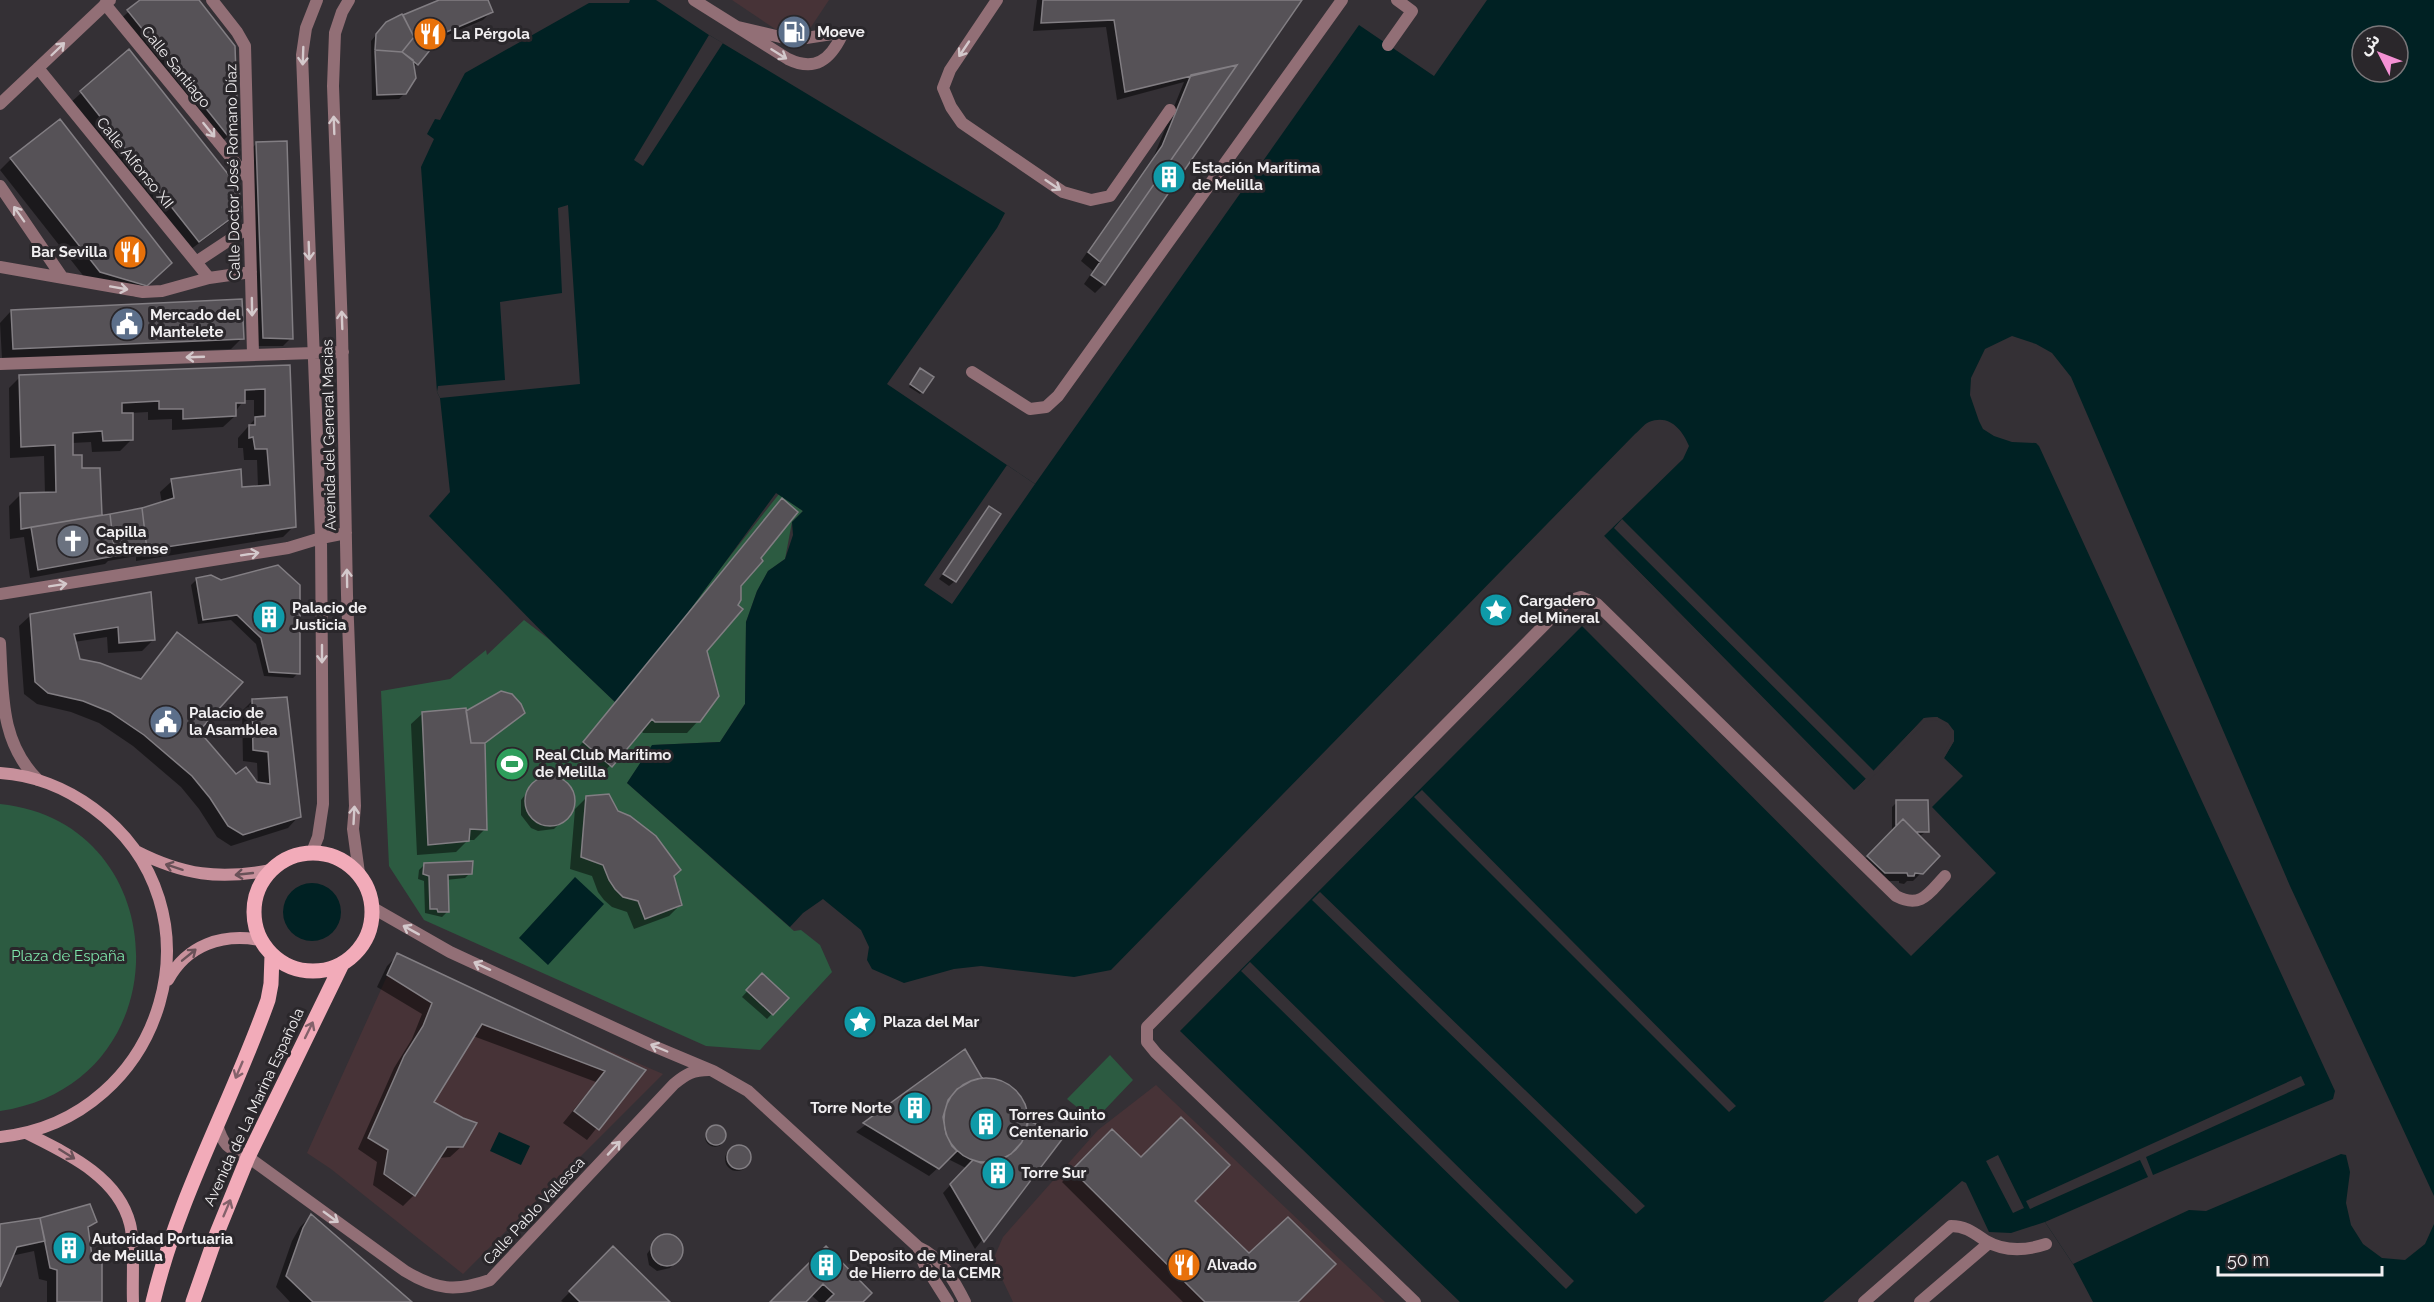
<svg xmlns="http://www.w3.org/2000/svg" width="2434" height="1302" font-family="Raleway,'Noto Sans Arabic',sans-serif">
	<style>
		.commercial { fill: #473337 }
		.green { fill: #2c5b41 }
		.water { fill: #002123; fill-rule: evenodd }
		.pier { fill: #343035 }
		.shadow { fill: #0007; fill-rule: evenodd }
		.building { fill: #565257; stroke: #827e83; stroke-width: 1.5 }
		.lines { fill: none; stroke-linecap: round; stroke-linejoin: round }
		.service { stroke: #926f76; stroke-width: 12 }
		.minor { stroke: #926f76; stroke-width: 12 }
		.secondary { stroke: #c8919c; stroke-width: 12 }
		.primary { stroke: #f2abb9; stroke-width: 15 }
		.oneway { stroke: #d4c9cc }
		.oneway2 { stroke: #695158 }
		.oneway3 { stroke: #84626b }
		.labels { text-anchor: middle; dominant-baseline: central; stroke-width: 6; stroke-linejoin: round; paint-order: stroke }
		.poi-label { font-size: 15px; font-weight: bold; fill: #f1eff1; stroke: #2a272b; text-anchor: start }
		.street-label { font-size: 15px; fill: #f1eff1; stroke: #2a272b }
		.park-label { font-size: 15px; fill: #7ee6ab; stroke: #2a272b }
	</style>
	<rect width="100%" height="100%" fill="#343035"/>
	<path class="commercial" d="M732,0H829L799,45Z
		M400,960L663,1074L463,1274L331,1169L307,1153L393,963Z
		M1156,1085L1385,1302H1013L993,1260L1003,1237L1098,1130Z"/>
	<path class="green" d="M779,494L803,511L792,522L785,559L768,571L757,591L746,622L745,704L720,742L653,745L627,783L794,931L801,930L820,945L832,972L760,1050L706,1046L424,920L389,866L381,691L450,679L486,650L487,655L524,620L550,640L615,702Z
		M0,804C178,822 185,1084 0,1111Z
		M1110,1055L1133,1080L1094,1121L1067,1099Z"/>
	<path class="water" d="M630,0H656L709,35L1005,213L997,228L887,384L1035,484L1359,25L1434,76L1487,0H2434V1302H2093L2073,1264L2045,1222L2011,1233L1989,1232L1966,1183L1962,1181L1823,1302H1460L1180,1031L1582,626L1911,956L1996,873L1932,807L1963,776L1944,758L1954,741V731L1937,717L1924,718L1854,791L1604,536L1683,459L1689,446C1682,430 1670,414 1649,422C1644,424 1639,431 1635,434L1111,970L1074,977L981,966L954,969L904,983L872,969L867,960L869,947L861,930L823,899L803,913L790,927L627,783L652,745L720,742L745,704L746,622L757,591L768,571L785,559L793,535L792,522L803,511L776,493L673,633L615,702L553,643L429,516L450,492L440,398L437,392L421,167L434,139L427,134L435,119L440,120L465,73L589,3H629ZM2362,36H2398V72H2362Z
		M575,877L604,904L548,965L519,938Z
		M283 912a29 29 0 1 1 58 0a29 29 0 1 1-58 0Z
		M499,1132L530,1146L521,1165L490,1151Z"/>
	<path class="pier" d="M709,35L723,43L643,166L634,160Z
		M568,205L580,384L440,398L437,392L438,386L505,380L500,302L562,293L558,208Z
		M2012,336L2036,344L2052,353L2071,377L2290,886L2434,1196V1224L2425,1244L2405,1260L2382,1258L2363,1244L2351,1225L2346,1203L2350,1172L2346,1155L2341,1154L2206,1211L2189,1210L2073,1264L2045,1222L2148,1177L2140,1160L2030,1209L2026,1201L2301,1076L2305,1085L2146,1157L2153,1175L2333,1099L2335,1091L2039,446L2036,443L2012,442L1994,436L1983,429L1979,421L1970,395L1971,378L1985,349Z
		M1007,465L1035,484L952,604L924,585Z
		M1622,519L1874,771L1924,718L1937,717L1948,723L1954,731V741L1944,758L1942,756L1951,740V732L1946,725L1936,720L1926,721L1877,773L1856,793H1852L1602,539L1604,536L1854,790L1866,779L1614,528Z
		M1422,790L1736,1106L1729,1112L1414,797Z
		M1320,892L1645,1206L1636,1214L1312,900Z
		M1250,962L1574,1281L1566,1289L1273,1002L1241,971Z
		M1998,1155L2024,1208L2013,1213L1986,1161Z"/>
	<path class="shadow" d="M142,0H197L237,129L216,146L117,22Z
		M443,0H487L491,12L483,20L422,46L428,51L415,66L412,63L405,93L399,99L372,100L371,41L381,29Z
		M1037,0H1300L1104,284L1095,293L1084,284L1093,271L1081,261L1154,156L1184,82L1117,100L1106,27L1033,31Z
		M128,51L240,210L228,222L187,252L70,103Z
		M257,143L291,338L283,346H255L248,152Z
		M11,159L159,274L134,297L89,283L0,170Z
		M11,311L242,338L231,349L2,359L0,323Z
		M288,366L294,526L283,537L136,561V556L108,561L105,564L30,578L24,537L10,539L9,506L20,495L45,494L44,456L10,458L9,388L20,377ZM244,400H254V420L238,438V448H243L244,460H257L258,487L241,488L172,481L160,492L162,503L142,510L97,517L101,514L72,456V443L91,442L92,452L120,451L132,439L131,413L148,412V420L172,419V430L223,427L235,416V412Z
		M918,372L922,392L920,394L909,387Z
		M989,508L955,581L949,586L939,579Z
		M771,512L739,585L705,650L698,721L687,733H643L641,730L600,777L573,754Z
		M211,577L298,673L293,678L264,676L256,644L231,620L198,624L191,585L197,579Z
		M149,593L154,639L142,651L108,653L107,637L74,642L79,660L139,680L177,634L197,731L236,776L258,783L257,763L243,761L242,711L253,700L299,816L288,828L231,846L217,837L199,809L181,787L133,746L99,723L71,712L37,704L24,694L19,626L31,615Z
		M423,713L465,714L484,744L485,829L474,840H468L456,852L417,855L411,724Z
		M552,777L566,782L574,796V804L572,811L554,829L538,831L531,828L521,815V800L536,781Z
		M587,797L616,812L673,877L680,905L669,916L634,929L627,912L612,907L604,900L598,892L592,876L570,869L575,809Z
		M1897,802L1927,831L1918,837L1938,856L1913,881H1907L1904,884L1899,883V881H1876L1859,865L1892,832V807Z
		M425,864L470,873L465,878L446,880L447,912L442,917L425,913L424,881L418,879L419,870Z
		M398,955L643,1070L587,1140L563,1123L596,1082L473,1036L432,1102L462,1146L450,1157L438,1158L414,1195L403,1206L373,1185L377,1162L358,1149L394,1068L412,1039L422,1014L377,987L387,966Z
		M762,975L787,998L767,1019L742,997Z
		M965,1051L981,1080H995L1008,1086L1020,1098L1026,1121L1061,1139L975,1249L943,1193L966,1168L948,1159L929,1176L856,1132Z
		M705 1137a10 10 0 1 1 20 0a10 10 0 1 1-20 0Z
		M1112,1131L1141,1159L1193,1201L1296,1302H1183L1062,1182Z
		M725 1159a12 12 0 1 1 24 0a12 12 0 1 1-24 0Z
		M311,1216L410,1302H290L276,1287L292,1241L300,1227Z
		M95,1222L87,1230L101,1302H47V1281L39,1279L34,1251L11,1256L0,1283V1225Z
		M665,1236L678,1241L681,1254L670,1268L657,1271L649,1265L647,1254L657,1240Z
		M613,1248L668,1302H563L561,1301Z
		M826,1248L861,1302H819L811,1295L803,1302H772Z"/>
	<path class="building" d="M140,0H199L235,46L238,130L228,136L127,10Z
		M439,0H488L493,12L421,43L414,37L403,15Z
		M1043,0H1302L1105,285L1091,275L1237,65L1125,92L1114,20L1041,23Z
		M402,14L414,37L402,52L375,50L376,34L386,22Z
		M414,37L430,50L418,65L402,52Z
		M129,49L239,188L241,211L199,242L80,91Z
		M375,50L402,52L413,60L416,78L406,94L377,95Z
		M1237,65L1100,262L1088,252L1162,146L1191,75Z
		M60,119L172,263L147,286L100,272L10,158Z
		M287,141L293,339L263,338L256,142Z
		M242,299L244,339L13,349L11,310Z
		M290,365L296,527L147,550L142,508L174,498L171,479L241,469L242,487L270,485L267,449H255L253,437L249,438V425H255V417L265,416V389L245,390V403H236V416L183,419V409H159V401L122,403V413H133V440L103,441L102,431L73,433V455H82V468H100L102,515L21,529L20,493L56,492L55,445L21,447L19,375Z
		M920,368L934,377L923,393L910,384Z
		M782,498L798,512L761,558L763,561L741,586V600L738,605L743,609L707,651L719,696L700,722H655L652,719L612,767L583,742Z
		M989,506L1001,514L956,582L943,574Z
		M142,508L147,550L115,556L110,514Z
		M110,514L115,556L38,570L31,527Z
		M278,565L300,585V674L269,672L261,638L237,615L203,620L196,578L211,575L221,580Z
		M151,592L155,640L119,643L118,627L74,634L80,659L100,663L141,679L177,632L243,682L199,731L236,774L246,767L257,782L270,784L268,752L253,750L252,699L287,697L301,817L243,835L228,826L210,798L192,776L144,735L110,712L83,701L48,693L35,682L30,614Z
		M501,691L512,694L521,704L525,713L485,743H471L466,711Z
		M466,708L471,743H485L487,830L470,829L469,841L428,845L422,712Z
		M525 801a25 25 0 1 1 50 0a25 25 0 1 1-50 0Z
		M609,794L618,811L630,816L656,836L681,870L674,876L682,905L645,919L638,901L623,897L615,889L609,880L603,865L581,857L586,796Z
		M1896,800H1928L1929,832H1916L1903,819L1896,826Z
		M1903,819L1940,856L1923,874L1915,873L1914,876H1908L1907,873H1885L1867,856Z
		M473,861L472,874L448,875L449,912H438L437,909H430L429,876L423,874L424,863Z
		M397,953L646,1070L599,1130L574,1111L605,1071L482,1024L434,1102L463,1118L477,1123L463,1147H447L415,1196L384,1174L388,1150L368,1138L404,1056L423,1026L432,1003L387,975Z
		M762,973L789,998L773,1015L746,990Z
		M965,1049L982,1078L971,1081L957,1089L948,1100L943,1117L946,1134L952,1146L957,1151L939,1169L863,1123Z
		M944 1120a42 42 0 1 1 84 0a42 42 0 1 1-84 0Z
		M1181,1117L1230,1165L1195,1201L1249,1253L1288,1217L1336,1264L1298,1302H1205L1072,1170L1112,1129L1141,1157Z
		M1028,1120L1063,1138L984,1242L950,1184L973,1160L981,1163L998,1161L1011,1154L1022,1142Z
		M706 1135a10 10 0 1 1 20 0a10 10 0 1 1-20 0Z
		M727 1157a12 12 0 1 1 24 0a12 12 0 1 1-24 0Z
		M90,1204L97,1222L88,1227L92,1256L102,1258V1302H57V1270L50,1268L40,1218Z
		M311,1214L412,1302H313L286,1276L303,1228Z
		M40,1218L45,1241L17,1247L0,1287V1224Z
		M651 1250a16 16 0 1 1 32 0a16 16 0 1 1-32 0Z
		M613,1246L670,1302H580L569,1291Z
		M826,1246L872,1293L863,1302H826L834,1294L823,1284L806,1302H770Z"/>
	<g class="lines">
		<path class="service" d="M212,0L237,32L245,46L253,354
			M694,0L788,59C815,72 830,60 842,35L832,34L793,40L738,27
			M997,0L950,70L943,88L951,107L962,123L1063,192L1091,200L1110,196L1170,110
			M105,4L247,177
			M1388,45L1412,11L1397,0
			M38,68L209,278
			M0,104L110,0
			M0,186L62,277
			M196,262L249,227
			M0,267L143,292L162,291L209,278L251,272
			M972,372L1030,409L1046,407L1058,396L1342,0
			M1415,1302L1156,1053L1147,1042V1027L1568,601L1581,597L1597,604L1896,896C1921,909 1929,893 1945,876
			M1864,1302L1951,1226C1966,1226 1974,1233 1986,1241C2005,1252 2025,1251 2046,1244
			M1920,1302L1989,1243"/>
		<path class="minor" d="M349,0L342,12L335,33L333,86L342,330L347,595L355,806L353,829L359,873
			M0,364L343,352
			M0,594L288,548L321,538L346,533
			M0,643C3,695 0,742 38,780
			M312,852L318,837L323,804L321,538L302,55L306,28L317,0
			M373,908L450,952L651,1045L713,1071L748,1091L918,1247C941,1257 954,1280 965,1302
			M217,1124C223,1146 228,1148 248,1157L405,1271C436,1290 456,1292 490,1280L674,1084C686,1074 693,1070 709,1070
			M918,1247L924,1264L948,1302"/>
		<path class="secondary" d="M0,773C33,775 66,788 93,808C229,907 165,1120 0,1137
			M136,851C183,875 219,880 271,870
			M168,980C187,945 222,933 260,940
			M26,1133C66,1153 118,1176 130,1224C135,1244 132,1280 133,1302"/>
		<path class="primary" d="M254 912a59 59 0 1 1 118 0a59 59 0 1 1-118 0Z
			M153,1302C178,1196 232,1102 268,1000L271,984L272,955
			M193,1302L217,1233L248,1157L342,964"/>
	</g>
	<defs><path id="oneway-shaft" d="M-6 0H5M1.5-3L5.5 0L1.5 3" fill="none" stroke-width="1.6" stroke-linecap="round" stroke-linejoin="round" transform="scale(1.5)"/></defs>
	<g class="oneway">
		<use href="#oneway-shaft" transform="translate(58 49) rotate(-44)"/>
		<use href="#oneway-shaft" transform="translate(964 49) rotate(124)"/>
		<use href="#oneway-shaft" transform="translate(779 54) rotate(32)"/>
		<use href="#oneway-shaft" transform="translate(303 56) rotate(92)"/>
		<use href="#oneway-shaft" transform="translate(334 125) rotate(-92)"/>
		<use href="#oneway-shaft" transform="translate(209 130) rotate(51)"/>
		<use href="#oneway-shaft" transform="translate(1053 185) rotate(34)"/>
		<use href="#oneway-shaft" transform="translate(19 214) rotate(-125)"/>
		<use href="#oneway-shaft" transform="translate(309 251) rotate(88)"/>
		<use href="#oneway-shaft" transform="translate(119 288) rotate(10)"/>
		<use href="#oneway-shaft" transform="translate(252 307) rotate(89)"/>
		<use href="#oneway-shaft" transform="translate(342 320) rotate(-92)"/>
		<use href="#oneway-shaft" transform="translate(195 357) rotate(178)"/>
		<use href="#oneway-shaft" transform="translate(250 554) rotate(-9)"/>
		<use href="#oneway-shaft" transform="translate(347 578) rotate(-91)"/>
		<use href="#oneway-shaft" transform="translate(58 585) rotate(-9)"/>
		<use href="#oneway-shaft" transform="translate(322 654) rotate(90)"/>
		<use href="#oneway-shaft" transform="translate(354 815) rotate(-87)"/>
		<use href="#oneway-shaft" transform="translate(411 930) rotate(-151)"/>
		<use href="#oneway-shaft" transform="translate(482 966) rotate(-155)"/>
		<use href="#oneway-shaft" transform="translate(659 1048) rotate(-157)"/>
		<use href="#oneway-shaft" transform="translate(614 1148) rotate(-47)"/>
		<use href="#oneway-shaft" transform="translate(331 1217) rotate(36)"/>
	</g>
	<g class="oneway2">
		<use href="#oneway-shaft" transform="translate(174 867) rotate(-162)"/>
		<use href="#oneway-shaft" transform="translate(244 874) rotate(174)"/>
		<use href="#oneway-shaft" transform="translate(189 955) rotate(-39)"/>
		<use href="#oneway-shaft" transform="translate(67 1154) rotate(32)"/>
	</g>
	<g class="oneway3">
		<use href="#oneway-shaft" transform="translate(309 1030) rotate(-64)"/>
		<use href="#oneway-shaft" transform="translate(239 1070) rotate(113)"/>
		<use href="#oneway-shaft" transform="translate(227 1208) rotate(-67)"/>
	</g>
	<defs>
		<g id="fuel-disc" transform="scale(1.725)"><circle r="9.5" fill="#5c6f8a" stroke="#2a272b"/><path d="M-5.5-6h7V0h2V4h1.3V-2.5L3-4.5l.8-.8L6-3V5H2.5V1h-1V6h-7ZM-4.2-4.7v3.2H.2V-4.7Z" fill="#fff"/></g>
		<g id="restaurant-disc" transform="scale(1.725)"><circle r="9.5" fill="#e8710a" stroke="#2a272b"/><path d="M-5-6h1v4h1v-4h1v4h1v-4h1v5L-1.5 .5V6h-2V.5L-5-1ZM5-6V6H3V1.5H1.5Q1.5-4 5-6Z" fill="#fff"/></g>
		<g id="building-disc" transform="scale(1.725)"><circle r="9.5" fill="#0f9aa8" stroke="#2a272b"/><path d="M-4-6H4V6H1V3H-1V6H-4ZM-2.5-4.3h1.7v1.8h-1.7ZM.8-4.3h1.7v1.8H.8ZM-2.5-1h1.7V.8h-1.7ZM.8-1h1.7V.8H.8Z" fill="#fff"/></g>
		<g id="civic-disc" transform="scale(1.725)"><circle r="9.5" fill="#5c6f8a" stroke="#2a272b"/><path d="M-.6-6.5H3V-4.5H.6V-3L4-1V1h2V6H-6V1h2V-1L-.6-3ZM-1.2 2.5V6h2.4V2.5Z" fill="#fff"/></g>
		<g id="church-disc" transform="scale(1.725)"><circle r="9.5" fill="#6b7280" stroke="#2a272b"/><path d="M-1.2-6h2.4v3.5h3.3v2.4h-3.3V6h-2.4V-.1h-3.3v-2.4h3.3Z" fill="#fff"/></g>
		<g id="sight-disc" transform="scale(1.725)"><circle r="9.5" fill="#0f9aa8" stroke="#2a272b"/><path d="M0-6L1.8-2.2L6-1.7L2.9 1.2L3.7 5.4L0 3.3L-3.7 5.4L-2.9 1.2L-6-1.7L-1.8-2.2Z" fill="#fff"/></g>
		<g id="stadium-disc" transform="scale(1.725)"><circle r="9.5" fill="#2e9e5b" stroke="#2a272b"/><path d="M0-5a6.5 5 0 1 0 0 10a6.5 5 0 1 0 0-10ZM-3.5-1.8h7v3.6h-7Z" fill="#fff"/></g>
	</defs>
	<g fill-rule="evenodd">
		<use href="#fuel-disc" x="794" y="32"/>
		<use href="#restaurant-disc" x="430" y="34"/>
		<use href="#building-disc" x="1169" y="177"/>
		<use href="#restaurant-disc" x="130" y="252"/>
		<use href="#civic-disc" x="127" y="324"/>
		<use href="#church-disc" x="73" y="541"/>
		<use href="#sight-disc" x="1496" y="610"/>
		<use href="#building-disc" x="269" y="617"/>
		<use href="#civic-disc" x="166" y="722"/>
		<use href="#stadium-disc" x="512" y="764"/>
		<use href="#sight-disc" x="860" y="1022"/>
		<use href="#building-disc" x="915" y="1108"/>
		<use href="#building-disc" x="986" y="1124"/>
		<use href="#building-disc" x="998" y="1173"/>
		<use href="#building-disc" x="69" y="1248"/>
		<use href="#building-disc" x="826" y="1265"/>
		<use href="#restaurant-disc" x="1184" y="1265"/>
	</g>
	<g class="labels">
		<g class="poi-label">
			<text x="817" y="32">Moeve</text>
			<text x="453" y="34">La Pérgola</text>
			<text x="1192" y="168">Estación Marítima<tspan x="1192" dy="17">de Melilla</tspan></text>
			<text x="107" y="252" text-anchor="end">Bar Sevilla</text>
			<text x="150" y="315">Mercado del<tspan x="150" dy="17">Mantelete</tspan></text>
			<text x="96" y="532">Capilla<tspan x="96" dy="17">Castrense</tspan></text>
			<text x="1519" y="601">Cargadero<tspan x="1519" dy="17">del Mineral</tspan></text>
			<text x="292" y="608">Palacio de<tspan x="292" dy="17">Justicia</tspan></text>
			<text x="189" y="713">Palacio de<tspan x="189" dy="17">la Asamblea</tspan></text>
			<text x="535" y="755">Real Club Marítimo<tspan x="535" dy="17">de Melilla</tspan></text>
			<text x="883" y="1022">Plaza del Mar</text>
			<text x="892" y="1108" text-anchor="end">Torre Norte</text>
			<text x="1009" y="1115">Torres Quinto<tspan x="1009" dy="17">Centenario</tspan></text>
			<text x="1021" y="1173">Torre Sur</text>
			<text x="92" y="1239">Autoridad Portuaria<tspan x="92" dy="17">de Melilla</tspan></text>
			<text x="849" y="1256">Deposito de Mineral<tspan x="849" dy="17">de Hierro de la CEMR</tspan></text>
			<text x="1207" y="1265">Alvado</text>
		</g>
		<g class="street-label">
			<text transform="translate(176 67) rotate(51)">Calle Santiago</text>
			<text transform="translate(135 163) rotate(51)">Calle Alfonso XII</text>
			<text transform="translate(233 172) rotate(-91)">Calle Doctor José Romano Díaz</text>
			<text transform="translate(329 435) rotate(-91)">Avenida del General Macias</text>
			<text transform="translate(254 1107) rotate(-65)">Avenida de La Marina Española</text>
			<text transform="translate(534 1211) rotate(-47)">Calle Pablo Vallesca</text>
		</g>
		<g class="park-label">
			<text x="68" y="956">Plaza de España</text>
		</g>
	</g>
	<g transform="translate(2380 54) rotate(312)"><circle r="28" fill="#2a272b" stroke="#7a777a" stroke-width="1.5"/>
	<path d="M0-4.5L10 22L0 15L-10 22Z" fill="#f491d4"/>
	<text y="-9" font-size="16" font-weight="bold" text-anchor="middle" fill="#f1eff1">ش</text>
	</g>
	<path d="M2218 1266v9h164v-9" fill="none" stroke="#f1eff1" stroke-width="3"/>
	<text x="2227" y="1266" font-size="18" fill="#f1eff1" stroke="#2a272b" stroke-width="4.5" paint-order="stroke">50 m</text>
</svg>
